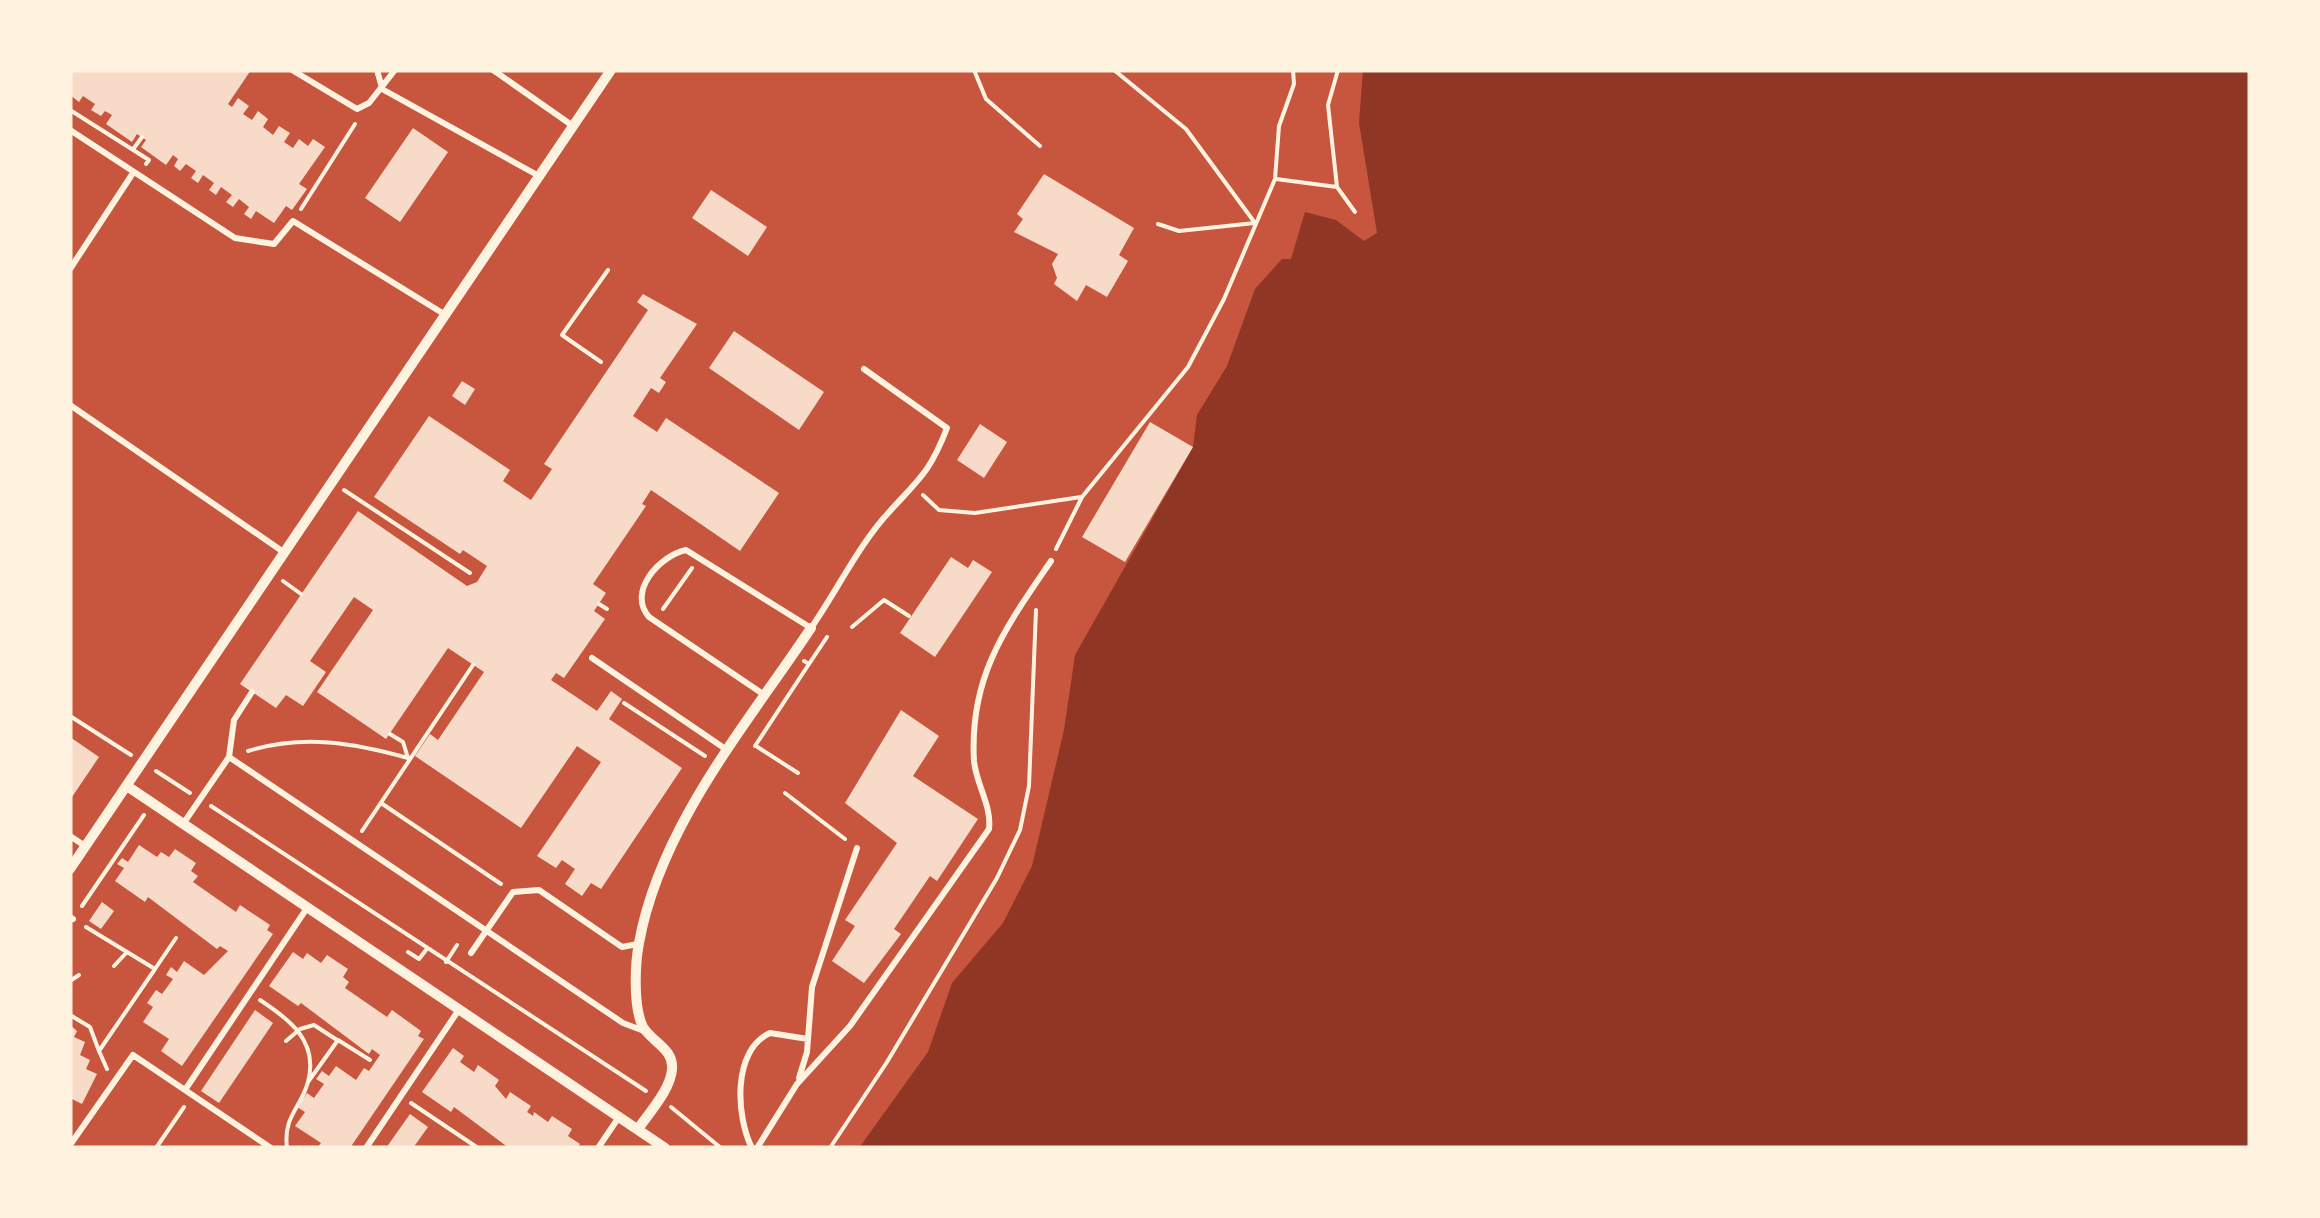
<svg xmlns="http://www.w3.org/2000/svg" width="2320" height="1218" font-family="'Golos Text',sans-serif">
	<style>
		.water { fill: #8f3625 }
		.building { fill: #f7dbc8 }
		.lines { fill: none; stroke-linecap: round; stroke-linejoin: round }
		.path { stroke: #fff3e0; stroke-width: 4 }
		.service { stroke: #fff3e0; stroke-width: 6 }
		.minor { stroke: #fff3e0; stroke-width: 10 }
	</style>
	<rect width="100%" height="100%" fill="#c8553d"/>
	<path class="water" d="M1363,70H2250V1148H859L928,1052L952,983L1003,923L1032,866L1064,730L1075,655L1193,447L1197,415L1227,366L1255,289L1282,259H1291L1305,212L1336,220L1364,241L1377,233L1359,123Z"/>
	<path class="building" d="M70,70H251L228,104L232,107L238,98L249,106L243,114L252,120L258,111L268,119L263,127L273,135L279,126L290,133L284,142L293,148L299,139L308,146L313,139L325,147L299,184L307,189L292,210L286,206L274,223L256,211L251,219L244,214L249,207L239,199L233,207L226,202L232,195L221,187L216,195L209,190L214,183L203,175L198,183L191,178L196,171L186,164L180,171L174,166L178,159L173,155L166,165L141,147L146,140L137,134L132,142L106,124L112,115L105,111L101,116L91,110L95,104L83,96L79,102L70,95Z
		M413,128L448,152L400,222L365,198Z
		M1044,174L1134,228L1119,255L1128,261L1107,297L1086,285L1077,301L1054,284L1057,278L1052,264L1058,254L1014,232L1023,219L1017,214Z
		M711,190L767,227L748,256L692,218Z
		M643,294L697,324L660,378L666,382L659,393L651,388L633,416L657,432L666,418L779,493L740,551L651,490L642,504L646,506L593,584L606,593L594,611L605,619L564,678L556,673L551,680L597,711L611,691L622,699L609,719L682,768L601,889L591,883L582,896L565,884L575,869L562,860L556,868L537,856L601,762L577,746L521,828L415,756L430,734L438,740L484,672L448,648L386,739L317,692L373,610L354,597L310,661L326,672L303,706L286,695L276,708L240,684L358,511L467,586L477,582L487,566L463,550L460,554L374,497L429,416L510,470L503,481L531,500L552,469L544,464L648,310L637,302Z
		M734,331L824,392L799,430L709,368Z
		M462,381L475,389L465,405L452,396Z
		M1150,422L1193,447L1125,562L1082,537Z
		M980,424L1007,442L984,478L957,460Z
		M951,557L968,568L973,560L992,572L935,657L900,633Z
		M901,710L939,736L913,776L978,819L937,881L930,876L894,929L901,934L864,983L832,961L855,926L845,920L897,843L845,803Z
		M70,737L99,757L70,800Z
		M139,845L157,857L161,852L169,857L175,849L196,863L191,871L198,876L193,882L236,912L240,905L270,925L267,930L273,934L182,1066L161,1051L169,1039L143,1022L153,1007L147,1003L156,990L162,994L173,979L166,975L171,967L177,972L184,961L204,975L228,951L220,946L217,949L148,897L145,902L115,881L124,868L117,864L122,858L128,862Z
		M102,902L114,911L101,929L89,921Z
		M293,952L303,959L307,953L321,963L327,955L348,969L343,977L349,982L345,988L387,1017L392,1010L421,1031L418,1036L424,1039L350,1148H317L321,1143L295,1126L305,1112L297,1107L307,1093L314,1098L324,1084L316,1079L322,1071L329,1076L336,1066L356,1080L364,1068L369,1071L380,1055L372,1049L369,1054L301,1003L298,1006L269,986Z
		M255,1010L273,1023L219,1103L201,1091Z
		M70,1025L77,1031L74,1037L85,1042L80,1055L90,1060L86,1069L97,1074L82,1104L70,1098Z
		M453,1048L464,1056L460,1062L474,1072L478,1065L499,1080L495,1086L506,1099L510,1092L531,1106L527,1112L533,1116L534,1112L548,1122L552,1116L572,1129L568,1136L580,1144L577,1148H509L454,1107L451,1112L422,1092Z
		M410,1114L428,1127L413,1148H386Z"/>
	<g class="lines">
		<path class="path" d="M974,70L986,99L1040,146
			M1114,70L1186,129L1255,223
			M70,110L149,160L146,164
			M134,148L142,137
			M1276,179L1337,187L1328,105L1338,70
			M1337,187L1355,212
			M301,209L355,124
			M1158,224L1179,231L1255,223
			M601,362L562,335L608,270
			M344,490L470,573
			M923,495L939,510L975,513L1081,497
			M1056,549L1082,497L1188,367L1224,299L1275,179L1279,126L1294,84L1293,70
			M283,581L301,594
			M599,604L607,609
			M663,609L692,568
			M852,627L884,600L909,616
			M809,664L827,637
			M624,703L705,756
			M70,716L131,755
			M755,746L809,664L804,661
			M756,746L798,773
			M248,751C304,734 354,743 408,758L403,742L390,734
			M156,771L190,793
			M785,793L845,839
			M381,803L501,884
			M211,806L646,1091
			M362,831L473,665
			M82,906L144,815
			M86,927L155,969L99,1051L107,1069
			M408,952L419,959L426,950
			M446,962L457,945
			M114,966L127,952
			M155,969L176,938
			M70,981L79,975
			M260,1000C289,1019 319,1041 308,1082C301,1108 283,1116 287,1148
			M70,1015L90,1027L99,1051
			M286,1041L300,1029L314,1025L337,1040
			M308,1082L338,1040L370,1060
			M411,1103L478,1148
			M671,1107L721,1148
			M156,1148L184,1107
			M830,1148L887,1062L997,878L1020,830L1029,786L1036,610"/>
		<path class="service" d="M292,70L357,109L369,103L395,70
			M377,70L382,88
			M493,70L573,126
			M382,89L539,176
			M70,130L235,238L274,244L293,221L444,314
			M70,269L133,173
			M70,405L282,551
			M592,658L727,750
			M763,694L649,617C627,592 659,556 686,550L811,628C837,591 859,544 890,511C920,478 930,472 947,428L864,369
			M229,757L234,720L252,692
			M183,824L229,757L623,1023L644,1031
			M70,836L85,846
			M70,917L73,919
			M471,953L513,892L539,890L622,947L638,944
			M799,1078L807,1052L812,987L857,848
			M185,1090L307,908
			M70,1145L133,1055L271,1148
			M366,1148L460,1008
			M598,1148L619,1117
			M752,1148C736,1117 732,1050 770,1033L808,1039
			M757,1148L797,1084L850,1026L989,829C992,806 976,784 974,761C969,676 1006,627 1051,561"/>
		<path class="minor" d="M127,786L665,1148
			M70,869L611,70
			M638,1129C649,1113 671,1089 672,1069C674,1049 652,1042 643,1027C633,1007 635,964 639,943C660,826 747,724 811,628"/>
	</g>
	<rect width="2320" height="1218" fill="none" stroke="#fff3e0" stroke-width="145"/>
</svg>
